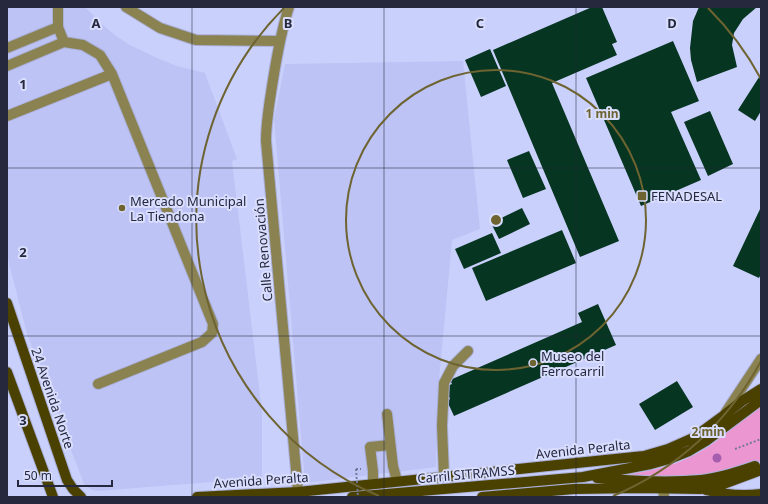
<svg xmlns="http://www.w3.org/2000/svg" width="768" height="504" font-family="'Noto Sans',sans-serif">
	<style>
		.built { fill: #bdc3f4 }
		.green { fill: #ec96d1 }
		.building { fill: #063521 }
		.lines { fill: none; stroke-linecap: round; stroke-linejoin: round }
		.minor-casing { stroke: #a9afd6; stroke-width: 12 }
		.major-casing { stroke: #a9afd6; stroke-width: 12 }
		.path { stroke: #757999; stroke-width: 2; stroke-dasharray: 2 2; stroke-linecap: butt }
		.minor { stroke: #8b8251; stroke-width: 10 }
		.major { stroke: #4a4000; stroke-width: 10 }
		.path-bridge { stroke: #757999; stroke-width: 2; stroke-dasharray: 2 2; stroke-linecap: butt }
		.tree { fill: #a55ead }
		.grid { fill: none; stroke: #26293d; stroke-width: 1; stroke-opacity: 0.55 }
		.ring { fill: none; stroke: #6e6431; stroke-width: 2 }
		.poi-dot { fill: #6e6431; stroke: #d9deff; stroke-width: 1.5 }
		.labels { text-anchor: middle; dominant-baseline: central; stroke-width: 4; stroke-linejoin: round; paint-order: stroke }
		.poi-label { font-size: 13px; fill: #26293d; stroke: #d9deff; text-anchor: start }
		.street-label { font-size: 13px; fill: #26293d; stroke: #d9deff }
		.grid-label { font-size: 13px; text-anchor: middle; font-weight: bold; fill: #26293d; stroke: #d9deff; stroke-width: 4; stroke-linejoin: round; paint-order: stroke }
		.centre { fill: #6e6431; stroke: #d9deff; stroke-width: 2 }
		.ring-label { font-size: 12px; text-anchor: middle; font-weight: bold; fill: #6e6431; stroke: #d9deff; stroke-width: 4; stroke-linejoin: round; paint-order: stroke }
	</style>
	<rect width="100%" height="100%" fill="#cad0fc"/>
	<path class="built" d="M7,7H85L103,25L116,36L130,45L157,58L177,66L205,73L237,159L232,161L262,412V478L98,491L92,490L84,484L27,334L7,255Z
		M463,61L480,229L452,240L438,391L436,467L305,483L274,119L285,64Z"/>
	<path class="green" d="M761,404V461C750,464 740,469 729,471C695,479 659,477 625,475C662,469 688,463 719,439C728,433 735,424 744,417C749,412 755,408 761,404Z"/>
	<path class="building" d="M592,7H602L617,42L612,44L617,55L552,83L619,241L580,257L493,50Z
		M699,7H757L743,19L734,33L732,45L737,67L697,82L691,60L690,48L693,21Z
		M673,41L699,101L671,112L701,180L641,206L586,78Z
		M490,49L506,86L481,97L465,60Z
		M761,74V111L755,121L738,110Z
		M710,111L733,164L708,176L684,122Z
		M529,151L546,189L523,198L507,160Z
		M761,207V274L759,278L733,266Z
		M522,208L530,224L499,239L491,223Z
		M562,230L576,263L486,301L472,268Z
		M492,233L501,253L464,269L455,249Z
		M598,304L616,345L454,416L447,401L450,399L445,387L452,384L450,380L582,322L578,313Z
		M677,381L693,407L655,430L639,404Z"/>
	<g class="lines">
		<g class="minor-casing">
			<path id="minor" d="M58,7V27L64,42L83,45L100,55L112,74L213,324L212,333L202,342L98,384
				M126,7L160,28L196,40L280,41
				M289,7C281,31 277,55 273,80C270,100 266,120 266,141L298,492
				M7,48L58,27
				M7,66L64,42
				M7,116L112,74
				M726,412L761,359
				M387,414L393,466L397,481
				M444,476L442,426L444,383L453,366L468,351
				M373,484V471L370,447L390,445
				M663,488L664,497"/>
		</g>
		<g class="major-casing">
			<path id="major" d="M7,303L67,480L73,489L81,497
				M7,372L53,497
				M597,478C631,481 667,483 701,480C720,478 738,472 755,466
				M706,490C725,495 742,496 761,494
				M197,497L298,492L644,456L668,449L693,438L723,416L742,401L761,389
				M352,497L583,477L651,464L669,459L689,451L706,441L761,400
				M482,497L574,489L640,488L700,489L718,486L761,470"/>
		</g>
		<path class="path" d="M735,449L761,439
			M356,469H361"/>
		<use href="#minor" class="minor"/>
		<use href="#major" class="major"/>
		<path class="path-bridge" d="M356,469L358,497"/>
	</g>
	<circle class="tree" cx="717" cy="458" r="4.5"/>
	<path class="grid" d="M192,7V497M384,7V497M576,7V497M7,168H761M7,336H761"/>
	<g class="ring">
		<circle cx="496" cy="220" r="150"/>
		<path d="M761 361A300 300 0 0 1 613 496M379 496A300 300 0 0 1 284 8M708 8A300 300 0 0 1 761 79"/>
	</g>
	<g class="poi-dot">
		<rect x="637" y="191" width="10" height="10" rx="2"/>
		<circle cx="122" cy="208" r="4"/>
		<circle cx="533" cy="363" r="4"/>
	</g>
	<g class="labels">
		<g class="poi-label">
			<text x="651" y="196">FENADESAL</text>
			<text x="130" y="201">Mercado Municipal<tspan x="130" dy="15">La Tiendona</tspan></text>
			<text x="541" y="356">Museo del<tspan x="541" dy="15">Ferrocarril</tspan></text>
		</g>
		<g class="street-label">
			<text transform="translate(263 250) rotate(-95)">Calle Renovación</text>
			<text transform="translate(53 398) rotate(71)">24 Avenida Norte</text>
			<text transform="translate(583 449) rotate(-6)">Avenida Peralta</text>
			<text transform="translate(466 474) rotate(-5)">Carril SITRAMSS</text>
			<text transform="translate(261 480) rotate(-4)">Avenida Peralta</text>
		</g>
	</g>
	<g class="grid-label">
		<text x="96" y="28">A</text>
		<text x="288" y="28">B</text>
		<text x="480" y="28">C</text>
		<text x="672" y="28">D</text>
		<text x="23" y="89">1</text>
		<text x="23" y="257">2</text>
		<text x="23" y="425">3</text>
	</g>
	<circle cx="496" cy="220" r="6" class="centre"/>
	<g class="ring-label">
		<text x="602" y="118">1 min</text>
		<text x="708" y="436">2 min</text>
	</g>
	<rect width="768" height="504" fill="none" stroke="#26293d" stroke-width="16"/>
	<path d="M18 480v6h94v-6" fill="none" stroke="#26293d" stroke-width="2"/>
	<text x="24" y="480" font-size="12" fill="#26293d" stroke="#d9deff" stroke-width="3" paint-order="stroke">50 m</text>
</svg>
